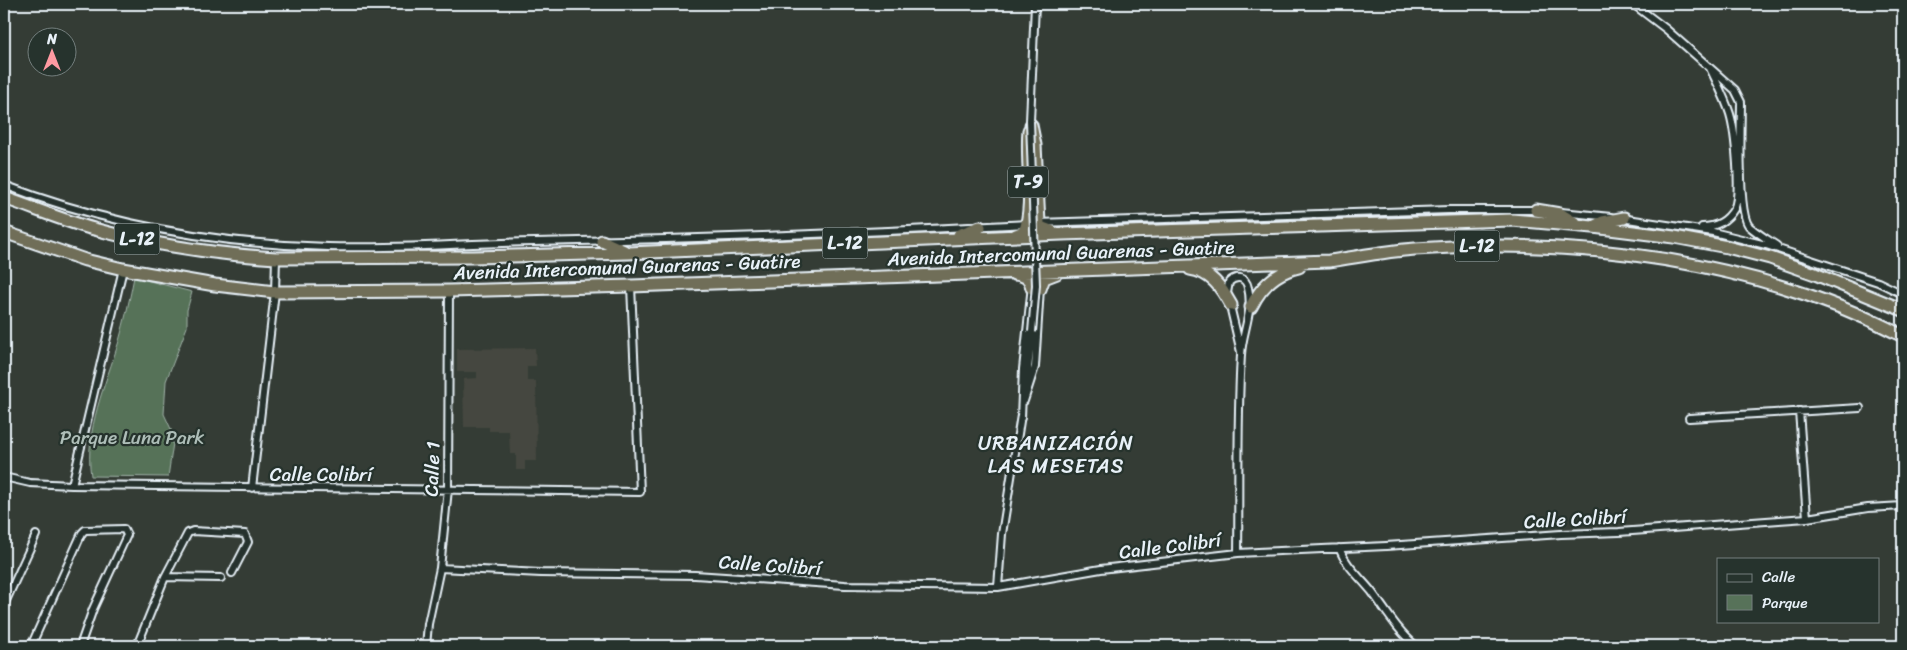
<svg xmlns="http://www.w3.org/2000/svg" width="1907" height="650" font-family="Sriracha,sans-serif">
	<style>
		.built { fill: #45473f }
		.green { fill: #577259; stroke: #a0b2a8 }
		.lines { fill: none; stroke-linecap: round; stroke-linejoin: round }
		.minor-casing { stroke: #e8f1f8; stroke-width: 10 }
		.trunk-casing { stroke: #e8f1f8; stroke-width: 15 }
		.minor { stroke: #26332d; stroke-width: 6 }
		.trunk { stroke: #706e59; stroke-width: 11 }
		.minor-bridge-casing { stroke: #e8f1f8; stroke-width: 10; stroke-linecap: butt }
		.minor-bridge { stroke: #26332d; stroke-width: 6 }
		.labels { text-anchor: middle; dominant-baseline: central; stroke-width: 4.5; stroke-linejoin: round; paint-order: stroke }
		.shield { fill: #26332d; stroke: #aeb8bb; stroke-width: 1 }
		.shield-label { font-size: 18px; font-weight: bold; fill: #e8f1f8 }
		.street-label { font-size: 19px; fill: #e8f1f8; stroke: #26332d }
		.park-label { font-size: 19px; fill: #aebeb8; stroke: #26332d }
		.neighbourhood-label { font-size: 20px; letter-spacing: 1px; fill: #e8f1f8; stroke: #26332d }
	</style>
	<rect width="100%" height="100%" fill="#343c35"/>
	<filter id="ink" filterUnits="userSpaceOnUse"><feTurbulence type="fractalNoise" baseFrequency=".02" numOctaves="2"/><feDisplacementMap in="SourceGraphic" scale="10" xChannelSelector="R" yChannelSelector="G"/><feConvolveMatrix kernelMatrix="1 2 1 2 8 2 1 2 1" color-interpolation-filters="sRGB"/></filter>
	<g filter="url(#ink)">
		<path class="built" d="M535,348L536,366H527V381H536L537,461H525V470H516V454H510L509,431H489V427H464L463,379L477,378V372H457V349Z"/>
		<path class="green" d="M134,277L192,292L187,310V327L166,381L164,414L171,429L173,443L168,477L91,476C84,430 106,384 119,341C125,320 130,298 134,277Z"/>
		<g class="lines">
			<g class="minor-casing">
				<path id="minor" d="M1633,4L1666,29L1735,90L1741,102C1741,124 1737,212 1749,226C1754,231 1770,241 1777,246
					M1030,121L1035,4
					M4,185C109,225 215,244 328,247C397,249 466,243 535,242C699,239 863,233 1027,224
					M1561,212L1611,217
					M1621,218L1713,232L1766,245L1878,282L1903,294
					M1037,223L1449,210H1539
					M1702,227C1715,227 1727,221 1734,209C1742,195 1735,131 1730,114C1725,98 1717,83 1710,68
					M1026,388L1032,332
					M1024,401L1035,367L1040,288
					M1799,411L1807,518
					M1021,418L1023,369L1032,285
					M1689,418L1860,408
					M4,477L30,483L72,485L640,492L631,286
					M72,485L123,269
					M252,488L275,292L276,258
					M1339,548C1346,566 1360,577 1372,592C1386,611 1398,631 1416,646
					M1238,553C1239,487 1237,421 1241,355C1242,332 1254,311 1248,288C1246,277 1237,275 1229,282L1227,293L1241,352
					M440,568L541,573L695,575L845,585L998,587L1101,569L1238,553L1386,546L1561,534L1619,532L1807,518L1868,508L1903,506
					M165,577L188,533L193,531L245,534L248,542L232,573
					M998,587L1002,534L1021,415
					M4,605L36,535
					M31,646L82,533L85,530L124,529L127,535L93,609L80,646
					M137,646L165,577L221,578
					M426,646L428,624L440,568L448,489L449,291"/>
			</g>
			<g class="trunk-casing">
				<path id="trunk" d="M1031,125L1035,145L1039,223L1040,227L1053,232
					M4,198C34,208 64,221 94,229C153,245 215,254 276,258L473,257L628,253L1062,234L1512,220L1593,227L1674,237L1727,247L1770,258L1815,274L1903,310
					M1536,210L1560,214L1578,225
					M1595,226L1603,222L1624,218
					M4,232L85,260L123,269L215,285L275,292L449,291L631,286L1329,261C1357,257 1386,251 1415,249C1576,237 1758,260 1903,336
					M959,235L980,227
					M1016,235L1024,232C1035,208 1026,159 1029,130
					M602,241L624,251
					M1190,269C1211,272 1221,287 1231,305
					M1014,274C1025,275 1030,278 1032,288
					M1040,289L1044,278L1057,273
					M1251,307C1261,286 1276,272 1299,267"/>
			</g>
			<use href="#minor" class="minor"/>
			<use href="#trunk" class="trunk"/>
			<g class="minor-bridge-casing">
				<path id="minor-bridge" d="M1030,121L1036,285L1032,332"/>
			</g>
			<use href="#minor-bridge" class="minor-bridge"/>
		</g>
	</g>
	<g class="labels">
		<g class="shield">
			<rect x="1008" y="166.5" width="40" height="31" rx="4"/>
			<rect x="114.5" y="223.5" width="45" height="31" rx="4"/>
			<rect x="822.5" y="227.5" width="45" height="31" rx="4"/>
			<rect x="1454.5" y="230.5" width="45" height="31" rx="4"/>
		</g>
		<g class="shield-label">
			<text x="1028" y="182">T-9</text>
			<text x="137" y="239">L-12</text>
			<text x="845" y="243">L-12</text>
			<text x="1477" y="246">L-12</text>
		</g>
		<g class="street-label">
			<text transform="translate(1061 253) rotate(-2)">Avenida Intercomunal Guarenas - Guatire</text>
			<text transform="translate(627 267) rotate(-2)">Avenida Intercomunal Guarenas - Guatire</text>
			<text transform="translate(432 469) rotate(-88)">Calle 1</text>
			<text x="321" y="474">Calle Colibrí</text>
			<text transform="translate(1575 519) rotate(-3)">Calle Colibrí</text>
			<text transform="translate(1170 546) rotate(-7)">Calle Colibrí</text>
			<text transform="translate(770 565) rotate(4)">Calle Colibrí</text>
		</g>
		<g class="park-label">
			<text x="132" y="437">Parque Luna Park</text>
		</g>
		<g class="neighbourhood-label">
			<text x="1056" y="443">URBANIZACIÓN<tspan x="1056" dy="23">LAS MESETAS</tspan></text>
		</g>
	</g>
	<rect width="1907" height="650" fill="none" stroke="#26332d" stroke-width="20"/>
	<rect x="10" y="10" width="1887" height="630" fill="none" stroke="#e8f1f8" stroke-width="2" filter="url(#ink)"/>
	<rect x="1717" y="558" width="162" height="65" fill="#26332d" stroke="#747f7e"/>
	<rect x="1727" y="574" width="25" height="8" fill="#26332d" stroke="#747f7e"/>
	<text x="1762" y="582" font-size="15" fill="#e8f1f8">Calle</text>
	<rect x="1727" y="595" width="25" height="15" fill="#577259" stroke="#747f7e"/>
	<text x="1762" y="608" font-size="15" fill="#e8f1f8">Parque</text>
	<g transform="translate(52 52)"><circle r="24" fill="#26332d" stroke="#747f7e"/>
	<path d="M0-4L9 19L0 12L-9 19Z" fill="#ff9aa2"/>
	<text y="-8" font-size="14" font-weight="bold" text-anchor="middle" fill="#e8f1f8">N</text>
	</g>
</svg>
